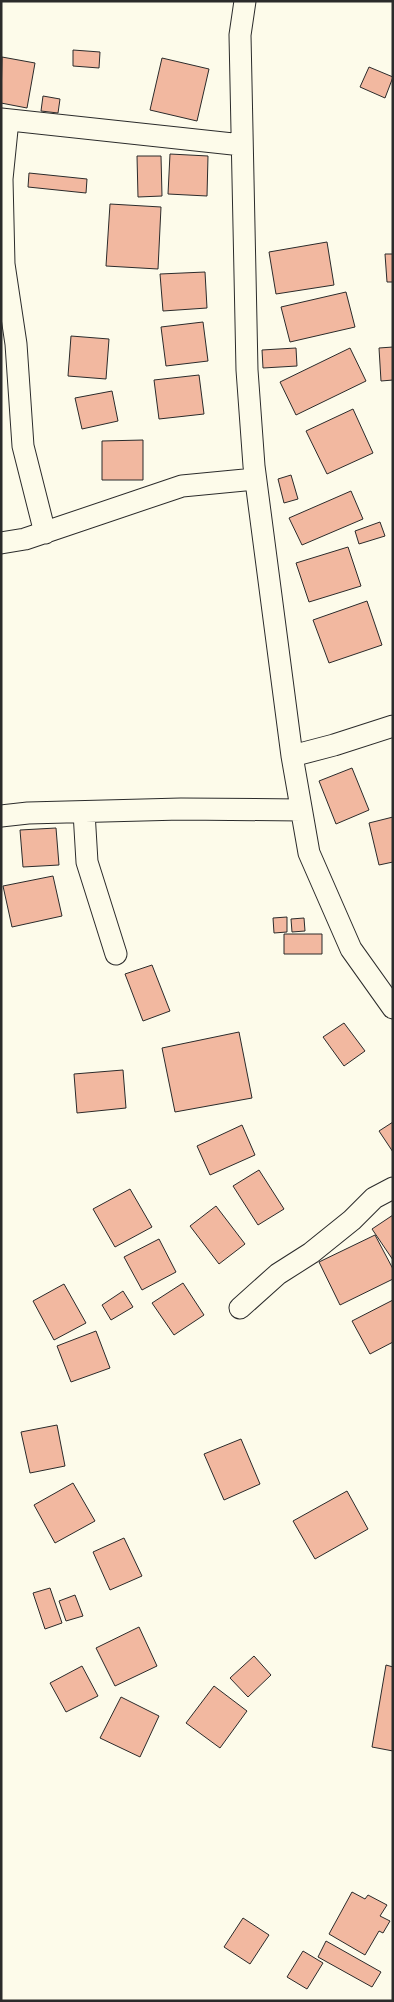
<svg xmlns="http://www.w3.org/2000/svg" width="394" height="2002" font-family="'DM Sans',sans-serif">
	<style>
		.building { fill: #f2b8a0; stroke: #2b2b2b }
		.lines { fill: none; stroke-linecap: round; stroke-linejoin: round }
		.street-casing { stroke: #2b2b2b; stroke-width: 23 }
		.street { stroke: #fdfbea; stroke-width: 21 }
	</style>
	<rect width="100%" height="100%" fill="#fdfbea"/>
	<path class="building" d="M73,50L100,52L99,68L73,66Z
		M2,57L35,63L27,108L1,103Z
		M162,58L209,69L197,121L150,110Z
		M369,67L393,77L385,98L360,87Z
		M43,96L60,99L58,113L41,111Z
		M170,154L208,156L207,196L168,194Z
		M137,156H161L162,196L138,197Z
		M29,173L87,179L86,193L28,187Z
		M110,204L161,207L158,269L106,266Z
		M327,242L334,285L276,294L269,252Z
		M385,254H393V282H387Z
		M205,272L207,308L163,311L160,274Z
		M346,292L355,327L290,342L281,307Z
		M203,322L208,361L166,366L161,327Z
		M71,336L109,339L106,379L68,376Z
		M393,347V380L381,381L379,348Z
		M296,348L297,366L263,368L262,350Z
		M350,348L366,381L296,415L280,382Z
		M199,375L204,414L159,419L154,380Z
		M112,391L118,421L82,429L75,398Z
		M353,409L373,453L327,474L306,431Z
		M143,440V480H102V441Z
		M291,475L298,499L284,503L278,479Z
		M351,491L363,519L302,545L289,518Z
		M380,522L385,536L359,544L355,531Z
		M348,547L361,586L309,602L296,563Z
		M367,601L382,645L329,663L313,620Z
		M352,768L369,810L336,824L319,781Z
		M393,817V862L379,865L369,823Z
		M56,828L59,865L23,867L20,830Z
		M53,876L62,916L12,927L3,886Z
		M287,917V932L274,933L273,918Z
		M304,918L305,931L292,932L291,919Z
		M284,934H322V954H284Z
		M152,965L170,1011L143,1021L125,974Z
		M344,1023L365,1051L344,1066L323,1037Z
		M239,1032L252,1098L175,1112L162,1048Z
		M123,1070L126,1108L77,1113L74,1074Z
		M393,1122V1152L379,1131Z
		M242,1125L255,1155L210,1175L197,1146Z
		M259,1170L284,1209L258,1225L233,1186Z
		M130,1189L152,1227L115,1247L93,1209Z
		M216,1206L245,1244L219,1264L190,1226Z
		M393,1215V1260L372,1229Z
		M375,1235L393,1269V1279L340,1305L319,1262Z
		M159,1239L176,1272L142,1290L124,1257Z
		M183,1283L204,1315L174,1335L152,1303Z
		M64,1284L86,1323L54,1340L33,1301Z
		M123,1291L133,1307L111,1320L102,1305Z
		M393,1300V1342L370,1354L352,1321Z
		M96,1331L110,1368L71,1382L57,1346Z
		M57,1425L65,1466L30,1473L21,1432Z
		M241,1439L260,1484L224,1500L204,1454Z
		M73,1483L95,1521L55,1543L34,1505Z
		M347,1491L368,1529L315,1559L293,1521Z
		M124,1538L142,1576L110,1590L93,1552Z
		M50,1588L62,1623L45,1629L33,1593Z
		M75,1595L83,1616L66,1621L59,1601Z
		M139,1627L157,1666L115,1686L96,1648Z
		M254,1656L271,1675L248,1697L230,1678Z
		M386,1665L393,1667V1751L372,1747Z
		M82,1666L98,1696L66,1712L50,1683Z
		M214,1686L247,1711L220,1748L186,1723Z
		M121,1697L159,1716L140,1757L100,1738Z
		M352,1892L365,1899L368,1895L387,1905L380,1916L390,1921L383,1933L379,1931L365,1955L329,1934Z
		M243,1918L269,1935L250,1964L224,1947Z
		M326,1941L381,1972L372,1987L318,1957Z
		M303,1951L323,1963L307,1989L287,1977Z"/>
	<g class="lines">
		<g class="street-casing">
			<path id="street" d="M245,1L240,35L247,370L254,466L292,756L309,853L351,949L393,1008
				M1,119L242,145
				M8,120L2,179L4,264L16,344L23,446L45,533
				M1,543L25,539L182,486L255,479
				M292,756L334,745L393,726
				M84,812L87,862L116,954
				M1,816L28,813L181,809L301,810
				M240,1308L278,1274L311,1253L352,1220L374,1198L393,1188"/>
		</g>
		<use href="#street" class="street"/>
	</g>
	<rect width="394" height="2002" fill="none" stroke="#2b2b2b" stroke-width="5"/>
</svg>
